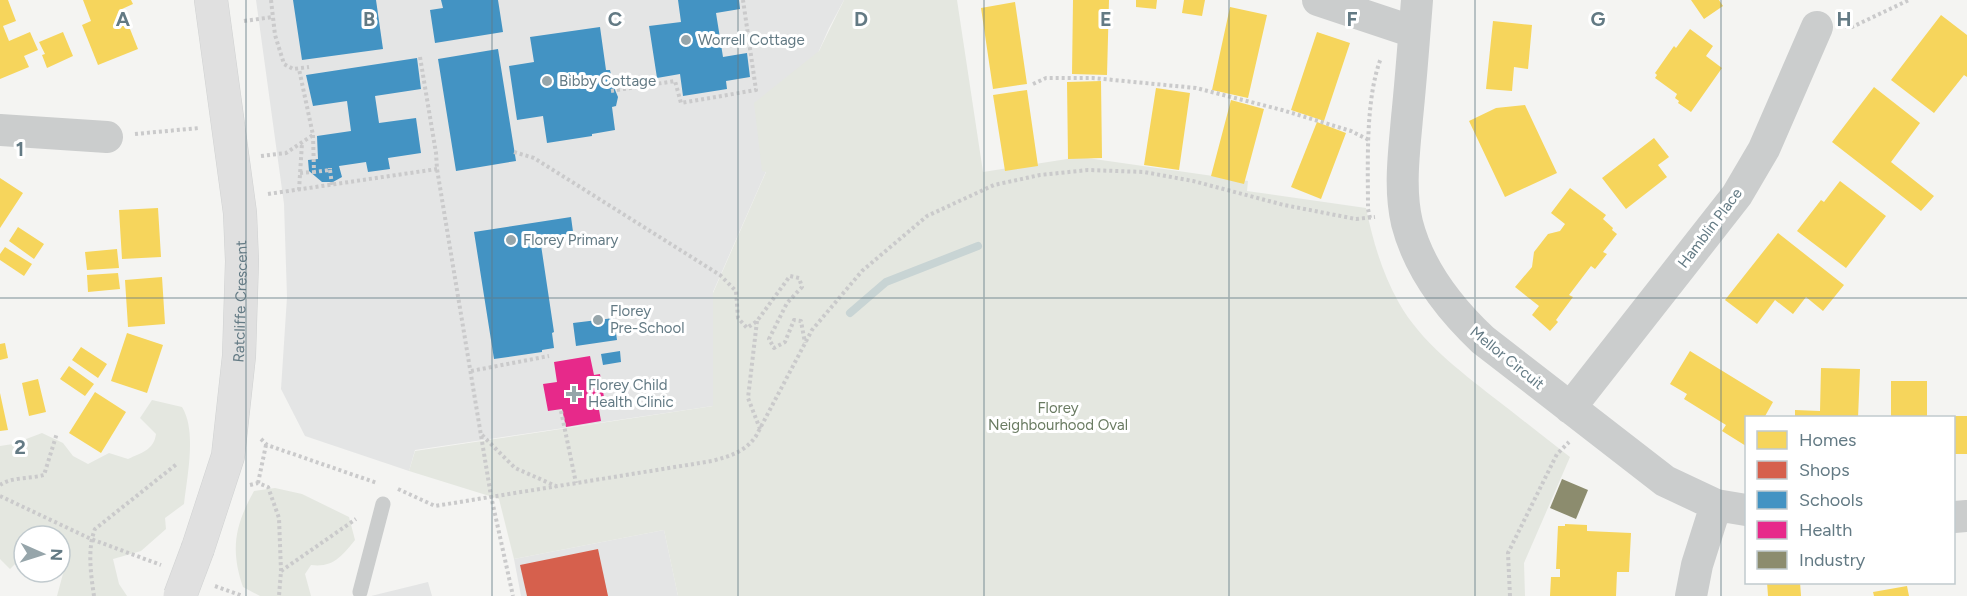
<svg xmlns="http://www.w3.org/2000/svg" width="1967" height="596" font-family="Figtree,sans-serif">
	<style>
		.built { fill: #e4e5e5 }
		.green { fill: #e4e7e0 }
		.homes { fill: #f6d55c }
		.shops { fill: #d6604d }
		.schools { fill: #4393c3 }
		.health { fill: #e7298a }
		.industry { fill: #8c8c6e }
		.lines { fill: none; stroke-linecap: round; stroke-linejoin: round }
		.stream { stroke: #c8d4d4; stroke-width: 8 }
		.secondary-casing { stroke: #d0d2d2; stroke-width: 34 }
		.path { stroke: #cacacb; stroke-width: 4; stroke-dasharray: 3 3; stroke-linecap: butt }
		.lane { stroke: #cbcdcd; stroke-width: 15 }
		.street { stroke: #cbcdcd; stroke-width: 32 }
		.secondary { stroke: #e0e0e0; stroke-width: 33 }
		.secondary-bridge-casing { stroke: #d0d2d2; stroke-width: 34; stroke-linecap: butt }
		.secondary-bridge { stroke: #e0e0e0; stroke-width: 33 }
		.grid { fill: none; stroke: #637a84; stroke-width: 1.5; stroke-opacity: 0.55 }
		.poi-dot { fill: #96a5aa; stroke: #fff; stroke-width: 2 }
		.labels { text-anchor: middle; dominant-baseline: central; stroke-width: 6; stroke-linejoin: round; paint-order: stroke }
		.poi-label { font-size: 15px; fill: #637a84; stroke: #fff; text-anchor: start }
		.street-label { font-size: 15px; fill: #637a84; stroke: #fff }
		.park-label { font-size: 15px; fill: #6a7b62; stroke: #fff }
		.grid-label { font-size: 20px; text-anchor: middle; font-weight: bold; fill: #637a84; stroke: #fff; stroke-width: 6; stroke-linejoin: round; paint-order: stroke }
	</style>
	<rect width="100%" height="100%" fill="#f4f4f2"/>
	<path class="built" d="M256,0H844L829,28L713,292V406L415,450L409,471L305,436L281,389L287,297L284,204Z
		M664,530L678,596H521L514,559Z
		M428,582L432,596H371Z"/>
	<path class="green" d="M844,0H957L983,172L1080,157L1248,181L1247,191L1366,208C1373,241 1382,273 1399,303C1421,342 1459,370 1493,397C1519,417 1544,437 1570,457L1524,563L1525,596H678L664,530L514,559L499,499L409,471L415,451L713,406V293L766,172L762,171L754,103L819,51Z
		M152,400L182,407C197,431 187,476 184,504L165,518L166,529L141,551L113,559L119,584L127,596H57L64,570L60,564V536H24V555L10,569L0,559V446L13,444L42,433L63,443L73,456L88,464L109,453L128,459C141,453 154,450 156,434L140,418Z
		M275,488L302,494L349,517L355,540C342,556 333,568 311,565L305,574L311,596H260L243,587C230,549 235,525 254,491Z"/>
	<path class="homes" d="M0,0H8L16,21L3,26L9,41L30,32L38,50L24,56L29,67L0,79Z
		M83,0H131L133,4L122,9L138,49L98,65L82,25L91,21Z
		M1073,0H1109L1107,75L1072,74Z
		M1136,0H1157L1156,9L1136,7Z
		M1184,0H1205L1202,16L1182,13Z
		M1691,0H1719L1723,6L1704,19Z
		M1015,2L1027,84L993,89L981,8Z
		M1230,7L1267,15L1248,98L1212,90Z
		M1941,15L1967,35V77L1964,75L1934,113L1891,80Z
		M1493,21L1532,25L1528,69L1514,67L1512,91L1486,89Z
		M1690,29L1713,46L1706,56L1722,68L1691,112L1678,103L1679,101L1675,98L1677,94L1655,78L1657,75L1655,73L1674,46L1676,48Z
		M63,32L73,56L47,68L42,55L45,54L39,42Z
		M1317,32L1350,43L1324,121L1291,110Z
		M1101,81L1102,158L1068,159L1067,82Z
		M1874,87L1920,123L1891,162L1934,196L1921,211L1832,142Z
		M1156,88L1190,93L1179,170L1144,165Z
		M1027,90L1038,166L1005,171L993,95Z
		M1231,100L1264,109L1244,184L1211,176Z
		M1525,105L1557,173L1505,197L1469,121L1496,108Z
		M1317,122L1346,133L1321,199L1291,187Z
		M1654,138L1669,157L1658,165L1667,177L1626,209L1602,178Z
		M0,178L23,193L0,228Z
		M1840,181L1886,216L1846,268L1797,231L1821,200L1824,202Z
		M1570,188L1606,215L1603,219L1613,228L1612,230L1617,234L1603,252L1607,254L1595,269L1591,266L1569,295L1573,297L1556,320L1558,322L1550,331L1532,315L1539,306L1515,287L1532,267L1534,252L1548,234L1560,231L1565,224L1551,213Z
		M158,208L161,257L122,259L119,210Z
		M18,227L44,244L34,259L9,241Z
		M1778,233L1844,285L1823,311L1806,297L1793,314L1775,300L1757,324L1725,300Z
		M5,247L32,264L24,276L0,260V254Z
		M117,249L119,268L87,270L85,252Z
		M118,273L120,289L88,292L87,275Z
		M162,277L165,324L128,327L125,280Z
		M127,333L163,345L147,393L111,381Z
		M5,343L8,358L0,360V344Z
		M81,347L107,364L98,378L72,360Z
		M1690,351L1773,402L1764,418H1746V446L1722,431L1726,425L1684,399L1687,394L1670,384Z
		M69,366L94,384L85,396L60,379Z
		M1821,368L1860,369L1858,418H1795V410L1820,411Z
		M38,379L46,412L29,416L22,383Z
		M1891,381H1927V418H1891Z
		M95,392L126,412L101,453L69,433Z
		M0,393L8,430L0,431Z
		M1954,416H1967V454H1954Z
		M1565,524L1587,525V531L1631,533L1629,572H1617L1616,596H1550L1551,577H1560V569H1556L1558,526H1565Z
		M1767,582H1800L1801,596H1768Z
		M1907,586L1909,596H1874L1873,592Z"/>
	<path class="shops" d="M598,549L608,596H527L520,565Z"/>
	<path class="schools" d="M293,0H376L383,49L302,60Z
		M441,0H498L503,32L435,43L430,10L443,8Z
		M678,0H739L740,9L716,13L723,57L747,53L750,77L726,81L727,89L683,96L680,74L657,78L649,26L681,22Z
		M600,27L606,70H610L613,85L618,97L616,106L612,107L615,130L592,134V136L547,143L543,116L517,120L509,66L534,62L530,37Z
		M498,49L516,161L456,171L438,59Z
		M417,58L421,89L375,96L379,123L416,118L421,153L388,158L390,169L368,172L366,162L339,166L342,177L333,182H322L309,171L308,160L318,159L317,136L351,131L347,101L313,106L306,75Z
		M571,217L574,239L541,245L554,332L552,333L554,348L542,350V352L494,359L474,232Z
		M614,318L617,340L576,346L573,323Z
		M620,351L621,362L603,365L601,354Z"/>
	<path class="health" d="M590,356L594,375L600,374L605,403L598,404L601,421L566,427L562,409L548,411L543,384L557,382L554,362Z"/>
	<path class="industry" d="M1562,479L1588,490L1576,519L1550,508Z"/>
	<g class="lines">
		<path class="stream" d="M850,313L886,282L978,246"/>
		<g class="secondary-casing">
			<g id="secondary">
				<path id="s1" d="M198,548L228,456L239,356L242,261L240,213L211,0"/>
			</g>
		</g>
		<path class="path" d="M271,0L275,35L284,64L293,69L309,67
			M244,21L273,17
			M1845,27H1852L1909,0
			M420,57L436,153L437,169L491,496L513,596
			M1033,84L1046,78H1093L1196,88L1282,110L1351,131L1369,140
			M611,91L675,81L681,103L756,90L743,0
			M135,134L199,128
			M313,135L314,172L330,170V168
			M514,152L534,158L720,275L736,291L738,318L747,328L757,321L790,276L799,278L802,287L787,303L769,339L774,348L785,342L794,320L801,321L805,343
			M261,156L286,153L313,135L299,69
			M330,170L332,185
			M300,173L314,172
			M299,190L302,143
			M268,194L437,169
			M1370,218L1368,209C1368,165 1365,99 1381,58
			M757,321L748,398L760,429
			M471,371L549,356
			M561,411L576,483
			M482,435L515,468L556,486
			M261,439L267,445L377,483
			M258,483L266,445
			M0,485C11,477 30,479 44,475L57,433
			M250,485L258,483L268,487L279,518L281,571L279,596
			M398,489L435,506L712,461C730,456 745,452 756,436L812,330L862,271L927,216L994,185L1040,175L1088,170L1144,172L1193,181L1284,205L1356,219L1375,217
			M0,496L91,539L161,565
			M281,571L356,519
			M215,586L243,596
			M94,596C91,575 87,549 95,529L178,463
			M1510,596L1508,553L1557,454L1569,442"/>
		<path class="lane" d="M360,592L383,504"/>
		<path class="street" d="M1318,0L1414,32
			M1417,0C1414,39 1411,79 1407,118C1404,153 1399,189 1407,223C1419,270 1449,308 1483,340L1665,481L1716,505L1746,510
			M0,130L107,137
			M1570,408L1737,195L1764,149L1817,27
			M1954,517L1967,516
			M1691,596L1697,565L1716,505"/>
		<use href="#secondary" class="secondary"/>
		<g class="secondary-bridge-casing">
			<path id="secondary-bridge" d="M180,596L198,548"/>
		</g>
		<use href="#secondary-bridge" class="secondary-bridge"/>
	</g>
	<path class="grid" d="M246,0V596M492,0V596M738,0V596M984,0V596M1229,0V596M1475,0V596M1721,0V596M0,298H1967"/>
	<g class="poi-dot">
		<circle cx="686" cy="40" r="6"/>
		<circle cx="547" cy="81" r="6"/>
		<circle cx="511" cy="240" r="6"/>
		<circle cx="598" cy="320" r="6"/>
		<path d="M571 385h6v6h6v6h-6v6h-6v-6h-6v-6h6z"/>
	</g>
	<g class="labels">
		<g class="poi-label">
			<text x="698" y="40">Worrell Cottage</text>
			<text x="559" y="81">Bibby Cottage</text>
			<text x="523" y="240">Florey Primary</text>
			<text x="610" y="311">Florey<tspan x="610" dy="17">Pre-School</tspan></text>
			<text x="588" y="385">Florey Child<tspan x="588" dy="17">Health Clinic</tspan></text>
		</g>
		<g class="street-label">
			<text transform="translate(1710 228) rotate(-53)">Hamblin Place</text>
			<text stroke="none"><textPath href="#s1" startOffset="252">Ratcliffe Crescent</textPath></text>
			<text transform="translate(1507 358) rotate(39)">Mellor Circuit</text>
		</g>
		<g class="park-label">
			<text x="1058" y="408">Florey<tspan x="1058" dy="17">Neighbourhood Oval</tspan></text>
		</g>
	</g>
	<g class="grid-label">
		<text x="123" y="26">A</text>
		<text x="369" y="26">B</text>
		<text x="615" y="26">C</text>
		<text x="861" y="26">D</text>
		<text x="1106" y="26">E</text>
		<text x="1352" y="26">F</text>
		<text x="1598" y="26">G</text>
		<text x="1844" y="26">H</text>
		<text x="20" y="156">1</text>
		<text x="20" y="454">2</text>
	</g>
	<rect x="1745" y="416" width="210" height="168" fill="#ffffff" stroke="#c1cace" stroke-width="1.5"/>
	<rect x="1757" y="431" width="30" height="18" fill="#f6d55c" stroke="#c1cace" stroke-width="1.5"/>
	<text x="1799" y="446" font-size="18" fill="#637a84">Homes</text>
	<rect x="1757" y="461" width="30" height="18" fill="#d6604d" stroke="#c1cace" stroke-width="1.5"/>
	<text x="1799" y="476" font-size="18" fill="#637a84">Shops</text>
	<rect x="1757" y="491" width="30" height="18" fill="#4393c3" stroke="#c1cace" stroke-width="1.5"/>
	<text x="1799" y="506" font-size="18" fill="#637a84">Schools</text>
	<rect x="1757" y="521" width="30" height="18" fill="#e7298a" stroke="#c1cace" stroke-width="1.5"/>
	<text x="1799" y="536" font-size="18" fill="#637a84">Health</text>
	<rect x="1757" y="551" width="30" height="18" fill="#8c8c6e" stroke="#c1cace" stroke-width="1.5"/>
	<text x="1799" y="566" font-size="18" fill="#637a84">Industry</text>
	<g transform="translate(42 554) rotate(93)"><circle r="28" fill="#ffffff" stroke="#c1cace" stroke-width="1.5"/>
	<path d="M0-4.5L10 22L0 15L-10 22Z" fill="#96a5aa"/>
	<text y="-9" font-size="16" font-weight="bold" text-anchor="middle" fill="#637a84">N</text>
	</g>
</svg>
